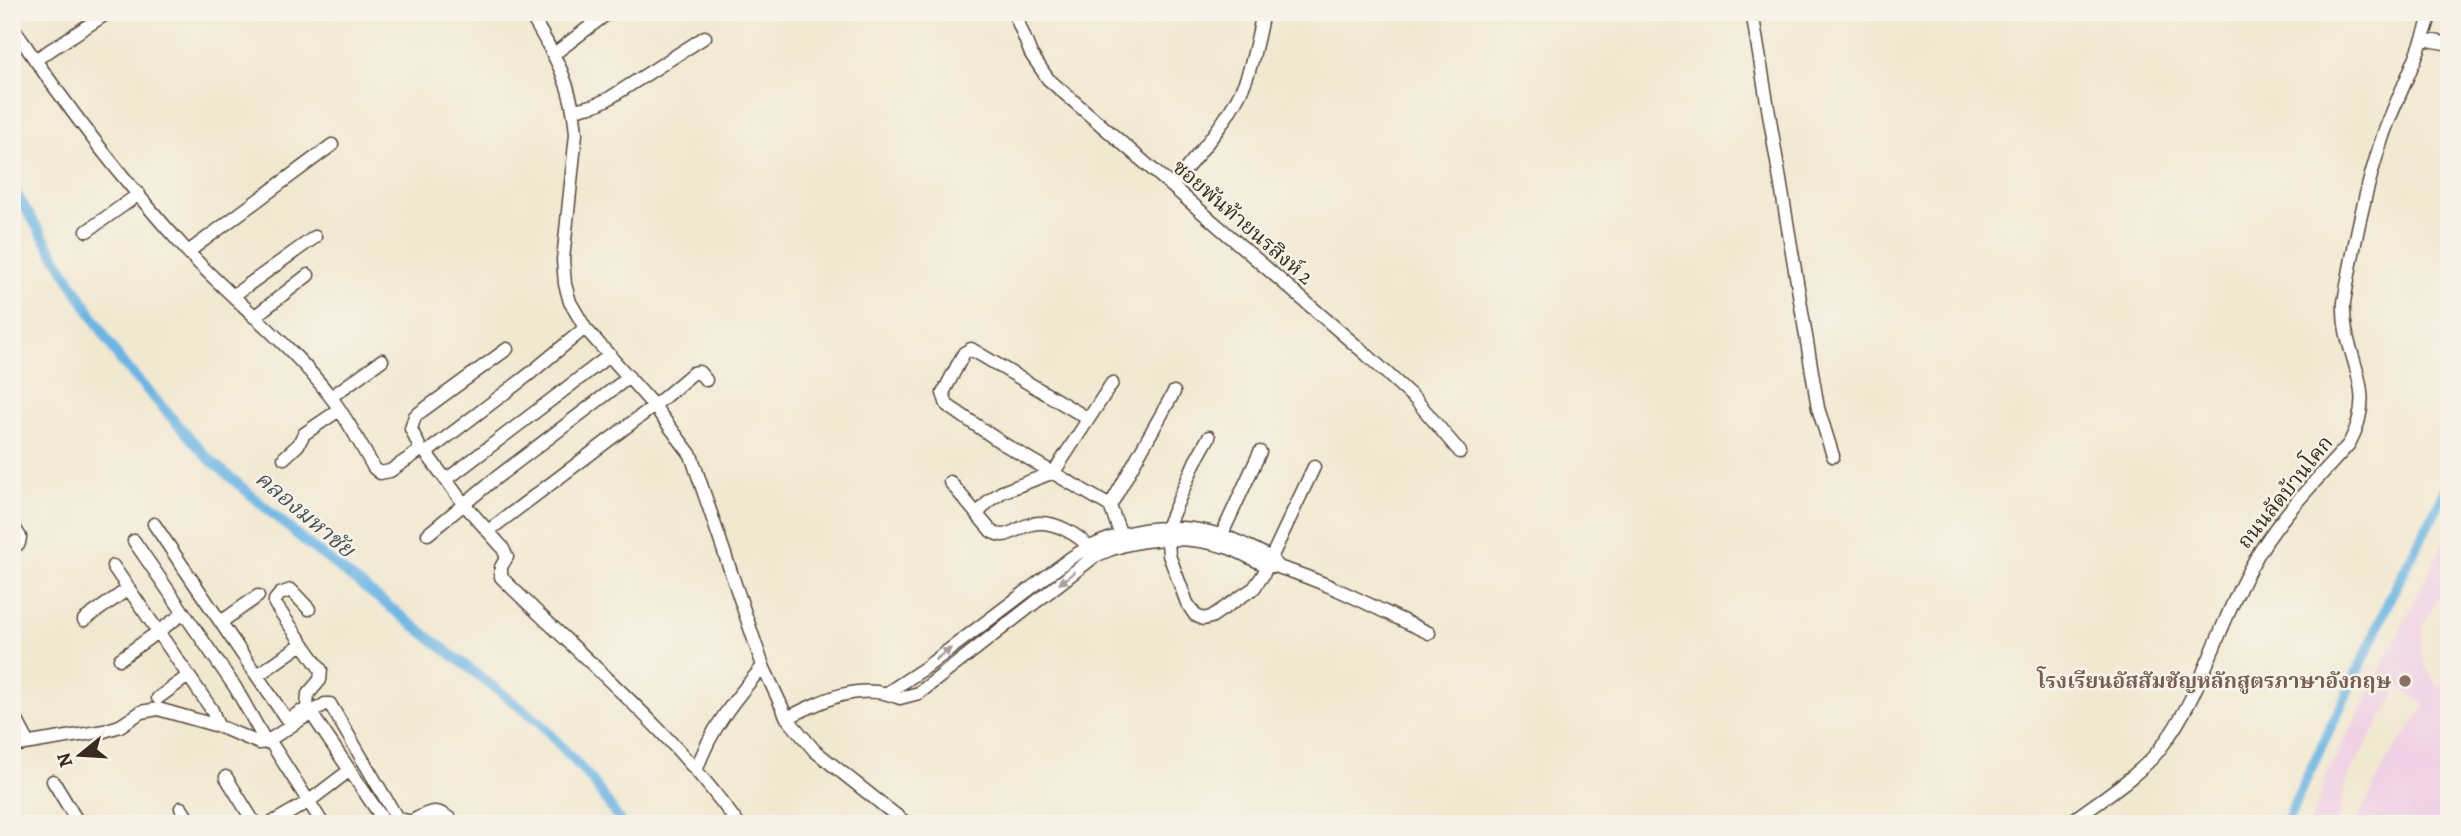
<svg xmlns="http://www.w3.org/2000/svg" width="2461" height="836" font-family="Alegreya,'Noto Serif Thai',serif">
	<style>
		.built { fill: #f0d0e5 }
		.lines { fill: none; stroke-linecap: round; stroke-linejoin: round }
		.canal { stroke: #6cb5e4; stroke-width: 10 }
		.minor-casing { stroke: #564639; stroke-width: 15 }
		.minor { stroke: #fff; stroke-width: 12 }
		.oneway { fill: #a79f9a }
		.education-dot { fill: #8d6e63; stroke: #f7f3e8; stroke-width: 2.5 }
		.labels { text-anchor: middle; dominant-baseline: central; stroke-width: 5; stroke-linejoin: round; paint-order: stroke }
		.street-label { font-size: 21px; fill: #3b2a1e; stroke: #f7f3e8 }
		.education-label { font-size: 21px; font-weight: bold; fill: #785e54; stroke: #f7f3e8; text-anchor: end }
		.water-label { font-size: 23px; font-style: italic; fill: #4a5459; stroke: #f7f3e8 }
	</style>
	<rect width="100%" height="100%" fill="#f7f3e8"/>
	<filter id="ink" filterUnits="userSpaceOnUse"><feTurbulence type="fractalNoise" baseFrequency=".0143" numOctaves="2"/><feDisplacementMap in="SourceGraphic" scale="14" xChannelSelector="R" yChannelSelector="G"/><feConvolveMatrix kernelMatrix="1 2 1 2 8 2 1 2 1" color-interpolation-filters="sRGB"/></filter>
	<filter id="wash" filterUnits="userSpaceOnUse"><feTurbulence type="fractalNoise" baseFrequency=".00686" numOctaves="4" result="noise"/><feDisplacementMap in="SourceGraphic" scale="28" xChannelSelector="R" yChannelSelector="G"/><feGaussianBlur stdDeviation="1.57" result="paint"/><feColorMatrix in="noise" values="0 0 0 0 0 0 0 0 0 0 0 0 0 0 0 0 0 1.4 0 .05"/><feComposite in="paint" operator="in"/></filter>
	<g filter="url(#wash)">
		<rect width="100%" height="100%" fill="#f1e8d0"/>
		<path class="built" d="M2449,531V589L2435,602L2424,622L2421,646L2426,669L2439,688L2449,673V824H2356L2387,760L2426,705L2399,688L2347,778L2337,824H2310L2330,767L2355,722Z"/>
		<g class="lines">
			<path class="canal" d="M12,187L120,360L208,458L308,544L539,722L592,780L622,824
				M2287,824L2295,802L2371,643L2389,600L2449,484"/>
		</g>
	</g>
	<g filter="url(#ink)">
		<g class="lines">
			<g class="minor-casing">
				<path id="minor" d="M529,12C554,54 573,84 576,134L563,260L565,284L570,302L585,328L654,406L691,455L763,666L787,718L815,751L907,824
					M1014,12L1031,54L1048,79L1367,355L1416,400L1460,452
					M1752,12L1818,408L1833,456
					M12,26C65,105 124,182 188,252C234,301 289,342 330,396C347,418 360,444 374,468L380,473L390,471L421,450
					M2424,39L2449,44
					M554,54L609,12
					M35,60L109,12
					M574,110L595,105L608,99L705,37
					M1173,185C1199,152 1229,121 1245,82C1254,60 1258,35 1263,12
					M87,231L139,194
					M188,252L332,145
					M234,295L315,237
					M254,317L308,275
					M507,349L415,416L411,429L421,450L426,453L464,504L502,547L507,557L501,567V577C582,658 671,729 738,824
					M331,397L382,360
					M1087,418L971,349L964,353L943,393L947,405L1002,443L1110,506
					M1209,437L1195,462L1167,527L1169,555L1187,603L1195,615L1203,619L1211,617L1254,588L1263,575L1314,467
					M426,453L527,376L585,328
					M284,458L298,445L304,434L339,410
					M446,480L610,355
					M950,482L991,531C1006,542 1016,527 1032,524C1053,519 1080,535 1092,551
					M977,514L990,500L1002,492L1054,472L1112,383
					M12,524L20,537L19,543L12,549
					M154,524L285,717L291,718L300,712
					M488,531L654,406L693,373L699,372L706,380
					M428,534L492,481L629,377
					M1222,534L1260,452
					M1121,535L1110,506L1174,392
					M134,541L235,687L266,742
					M113,566L212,710L218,726
					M309,609L291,590L280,594L275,600V604L321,670L320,680L308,694L307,707L384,821
					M84,620L128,589
					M221,622L258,596
					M120,659L184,613
					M258,675L302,644
					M887,693L925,668L1072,557C1123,525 1188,517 1243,544C1256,550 1269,555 1279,567
					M158,698L188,676
					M12,711L25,736
					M787,718C823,700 860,681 900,698L919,693L1095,556C1134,537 1185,534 1226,547C1240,551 1252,560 1266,565C1271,566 1276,566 1281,568C1332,584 1381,611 1429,633
					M12,746L104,731L120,726L141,712L158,709L218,726L259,743L266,742L325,704H330L397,818L410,822C430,812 437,805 455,824
					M273,746L323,824
					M697,769C710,729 736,698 763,666
					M226,777L255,824
					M53,781L79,824
					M181,808L191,824
					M270,824L308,802L350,770
					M2068,824C2095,803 2139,776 2159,750C2202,696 2218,624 2252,565C2276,520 2315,482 2349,444C2381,385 2341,359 2344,302C2354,245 2365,188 2384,133C2399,92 2420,55 2431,12"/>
			</g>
			<use href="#minor" class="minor"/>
		</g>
		<defs><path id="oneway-solid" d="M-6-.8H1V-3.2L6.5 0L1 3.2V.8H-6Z" transform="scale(1.75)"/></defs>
		<g class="oneway">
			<use href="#oneway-solid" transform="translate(1067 578) rotate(142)"/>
			<use href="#oneway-solid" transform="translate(943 654) rotate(-37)"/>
		</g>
	</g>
	<circle class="education-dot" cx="2405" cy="681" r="7"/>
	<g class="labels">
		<g class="street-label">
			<text transform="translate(1243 222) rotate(41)">ซอยพันท้ายนรสิงห์ 2</text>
			<text transform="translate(2285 492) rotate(-51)">ถนนลัดบ้านโคก</text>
		</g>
		<g class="education-label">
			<text x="2391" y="681">โรงเรียนอัสสัมชัญหลักสูตรภาษาอังกฤษ</text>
		</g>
		<g class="water-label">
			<text transform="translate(305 514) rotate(40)">คลองมหาชัย</text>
		</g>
	</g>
	<rect width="2461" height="836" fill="none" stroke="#f7f3e8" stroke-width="42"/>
	<g transform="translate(80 755) rotate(252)" stroke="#f7f3e8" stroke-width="5" paint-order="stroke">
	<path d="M0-5L12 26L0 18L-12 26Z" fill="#3b2a1e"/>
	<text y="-10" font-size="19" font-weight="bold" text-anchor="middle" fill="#3b2a1e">N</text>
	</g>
</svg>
